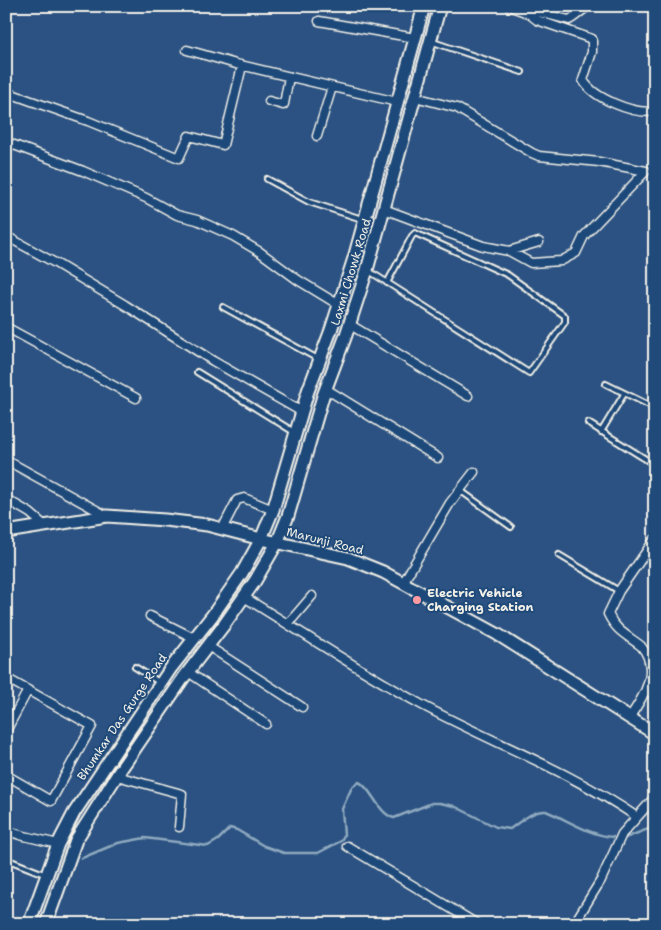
<svg xmlns="http://www.w3.org/2000/svg" width="661" height="930" font-family="'Shantell Sans',sans-serif">
	<style>
		.lines { fill: none; stroke-linecap: round; stroke-linejoin: round }
		.stream { stroke: #8fa9bf; stroke-width: 2.5 }
		.lane-casing { stroke: #f4f1e8; stroke-width: 8 }
		.street-casing { stroke: #f4f1e8; stroke-width: 11 }
		.secondary-casing { stroke: #f4f1e8; stroke-width: 15 }
		.lane { stroke: #1f4a7a; stroke-width: 4 }
		.street { stroke: #1f4a7a; stroke-width: 8 }
		.secondary { stroke: #1f4a7a; stroke-width: 11 }
		.poi-dot { fill: #ff9aa2; stroke: #1f4a7a; stroke-width: 2 }
		.labels { text-anchor: middle; dominant-baseline: central; stroke-width: 4; stroke-linejoin: round; paint-order: stroke }
		.street-label { font-size: 12px; fill: #f4f1e8; stroke: #1f4a7a }
		.poi-label { font-size: 12px; font-weight: bold; fill: #f4f1e8; stroke: #1f4a7a; text-anchor: start }
	</style>
	<rect width="100%" height="100%" fill="#2b5282"/>
	<filter id="ink" filterUnits="userSpaceOnUse"><feTurbulence type="fractalNoise" baseFrequency=".02" numOctaves="2"/><feDisplacementMap in="SourceGraphic" scale="10" xChannelSelector="R" yChannelSelector="G"/><feConvolveMatrix kernelMatrix="1 2 1 2 8 2 1 2 1" color-interpolation-filters="sRGB"/></filter>
	<g filter="url(#ink)">
		<g class="lines">
			<path class="stream" d="M625,838L648,829L655,822
				M82,858L118,843L145,838L208,846L218,840L230,828L237,830L264,846L284,853H318L341,841L344,835L342,809L352,787L359,782C372,788 378,814 394,818L432,803H440L454,806L496,827L510,829C521,821 533,810 546,811C568,820 589,835 613,837"/>
			<g class="lane-casing">
				<path id="lane" d="M433,42L522,72
					M267,179L309,202L362,219
					M369,271L529,373L565,322V316L508,275L415,233L412,236L387,283
					M223,307L318,359
					M197,372L294,432
					M606,384L655,408
					M588,423L655,465
					M601,432L624,394
					M461,491L511,527
					M559,555L619,591
					M135,667L159,682
					M647,692L655,698
					M6,859L44,874"/>
			</g>
			<g class="street-casing">
				<path id="street" d="M509,6L528,13L537,20L592,39V52L583,80C593,98 634,115 655,111
					M528,13L538,12L569,20C577,16 581,10 589,6
					M319,21L415,38
					M187,50L236,64L397,102
					M6,92L88,121L179,158L189,136L223,145L242,66
					M415,97L457,108L532,153L539,156L599,162L646,171L584,236L576,253L561,261L531,263L509,251
					M269,101L283,105L284,104L289,77
					M317,136L332,87
					M6,142L83,171L146,198L177,215L197,220L233,236L260,252L298,280L339,305
					M384,209L483,246L509,251L539,242
					M6,236L57,264L125,305L213,361L302,412
					M349,324L468,396
					M6,327L136,398
					M326,389L438,458
					M6,460L107,516
					M6,499L30,513L45,526
					M222,529L237,500L244,498L273,510
					M403,583L450,503L474,472
					M244,597C303,633 361,672 422,705C493,743 570,771 637,817
					M150,616L194,638
					M288,624L312,596
					M208,646L302,707
					M188,672L266,724
					M6,678L92,726L51,801L6,775
					M629,718C644,697 661,669 641,646C627,635 616,631 608,614L619,591L655,539
					M6,731L28,690
					M117,776L182,794L179,827
					M6,830L20,835L58,844
					M347,846L477,924
					M574,924L601,880L622,834L655,797"/>
			</g>
			<g class="secondary-casing">
				<path id="secondary" d="M6,532L107,516L165,520L207,525L261,539L348,558L383,572L497,634L655,734
					M29,924L58,844L74,813L171,668L212,616L242,573L261,539L273,510L308,391L331,330L354,258L424,6
					M46,924L76,840L121,769L184,677L224,625L255,581L277,543L288,516L323,396L346,335L367,270L440,6"/>
			</g>
			<use href="#lane" class="lane"/>
			<use href="#street" class="street"/>
			<use href="#secondary" class="secondary"/>
		</g>
	</g>
	<circle class="poi-dot" cx="417" cy="600" r="5"/>
	<g class="labels">
		<g class="street-label">
			<text transform="translate(351 272) rotate(-73)">Laxmi Chowk Road</text>
			<text transform="translate(325 541) rotate(14)">Marunji Road</text>
			<text transform="translate(122 717) rotate(-56)">Bhumkar Das Gurge Road</text>
		</g>
		<g class="poi-label">
			<text x="427" y="593">Electric Vehicle<tspan x="427" dy="14">Charging Station</tspan></text>
		</g>
	</g>
	<rect width="661" height="930" fill="none" stroke="#1f4a7a" stroke-width="25"/>
	<rect x="12" y="12" width="636" height="905" fill="none" stroke="#f4f1e8" stroke-width="2" filter="url(#ink)"/>
</svg>
